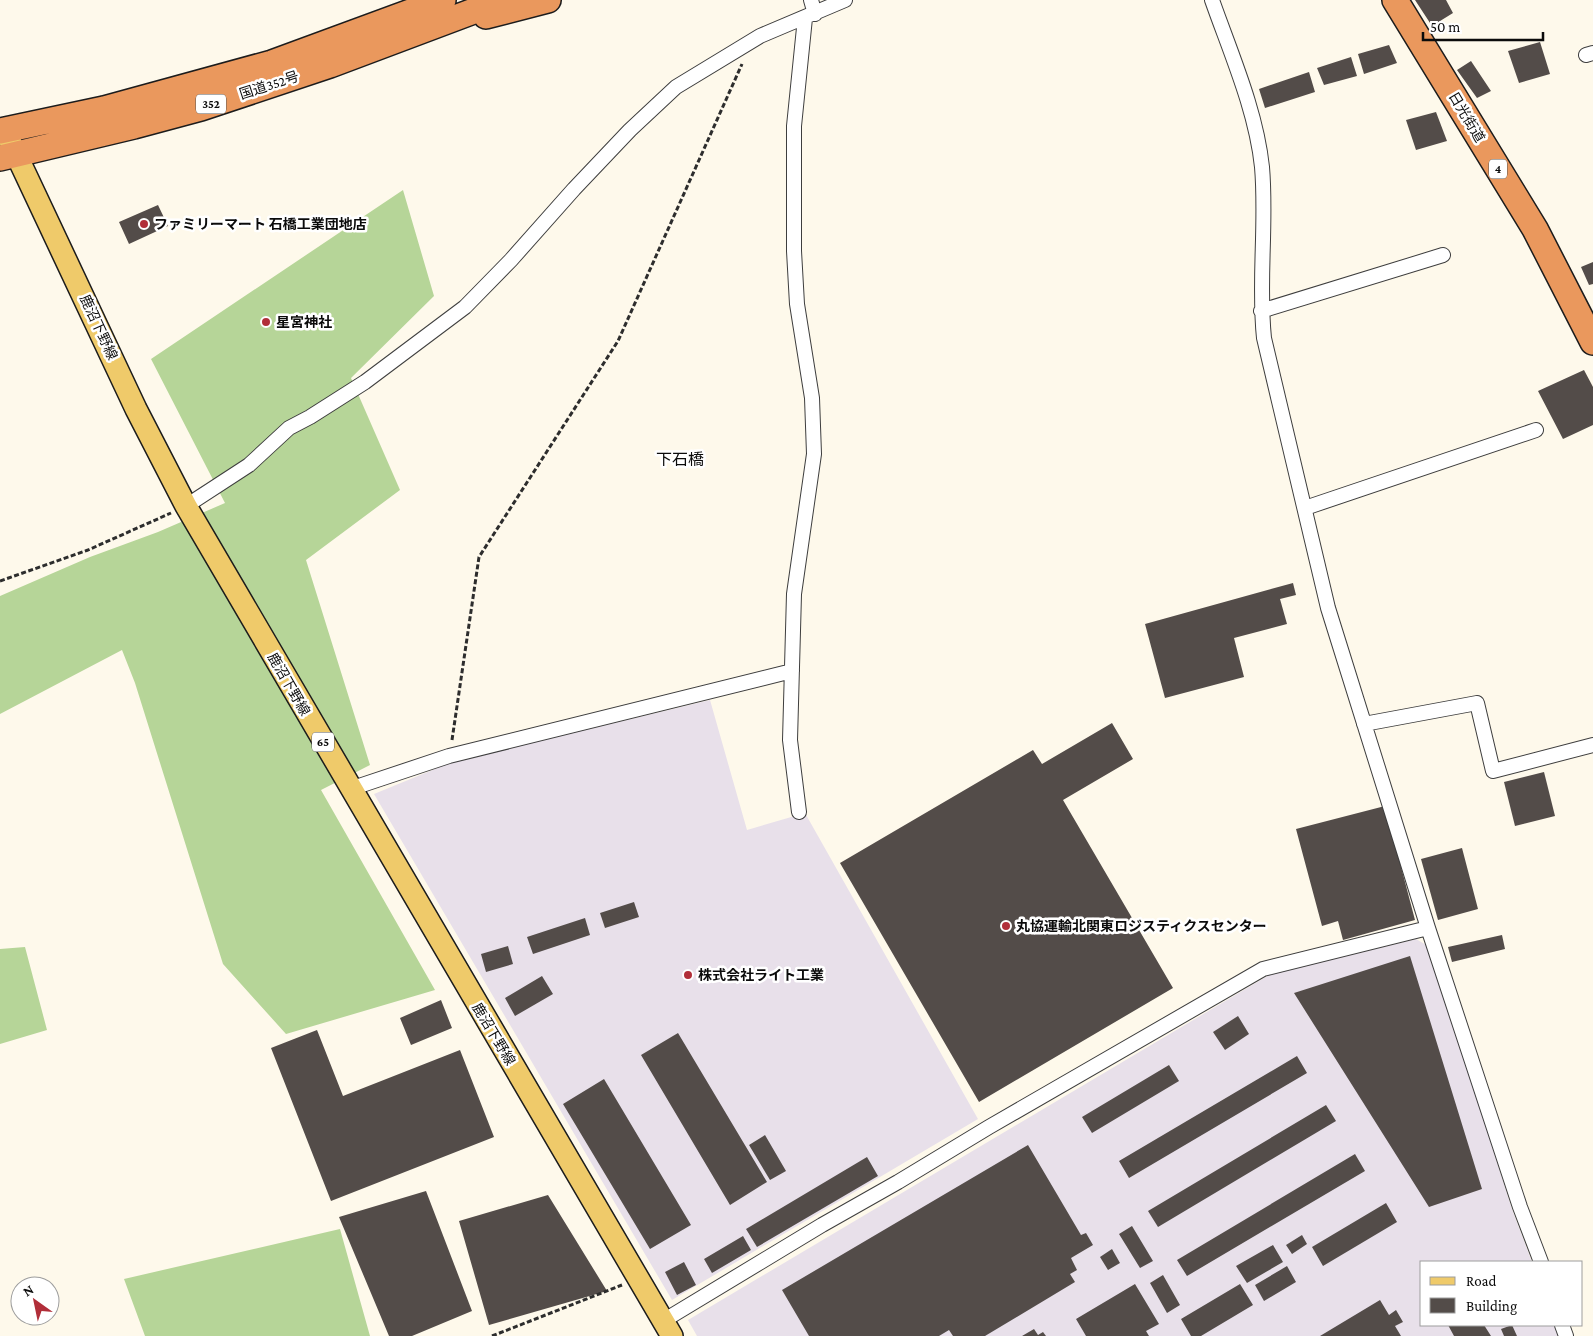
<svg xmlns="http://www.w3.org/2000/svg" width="1593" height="1336" font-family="'Crimson Pro','Noto Sans JP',serif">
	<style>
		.industrial { fill: #e8e0ea }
		.forest { fill: #b6d598 }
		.building { fill: #534c49 }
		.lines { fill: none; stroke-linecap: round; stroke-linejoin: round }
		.street-casing { stroke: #3e3e3e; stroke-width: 16 }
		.primary-casing { stroke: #1c1c1c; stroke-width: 24 }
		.highway-casing { stroke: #1c1c1c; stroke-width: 28 }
		.path { stroke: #2d2d2d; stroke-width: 3; stroke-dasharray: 5 2.5; stroke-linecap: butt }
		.street { stroke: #fff; stroke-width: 14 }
		.primary { stroke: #efca6a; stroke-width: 21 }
		.highway { stroke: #ea985d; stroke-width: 25 }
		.poi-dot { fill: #b12e39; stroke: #fff; stroke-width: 2 }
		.labels { text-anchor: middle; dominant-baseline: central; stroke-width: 5; stroke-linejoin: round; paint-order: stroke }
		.shield { fill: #fff; stroke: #545454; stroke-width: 1 }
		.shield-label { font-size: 12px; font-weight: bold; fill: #0b0b0b }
		.street-label { font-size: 14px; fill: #0b0b0b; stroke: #fff }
		.poi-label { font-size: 14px; font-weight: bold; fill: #0b0b0b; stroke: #fff; text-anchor: start }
		.quarter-label { font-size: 16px; fill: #0b0b0b; stroke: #fff }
	</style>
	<rect width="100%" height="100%" fill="#fef9eb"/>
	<path class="industrial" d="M710,700L747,830L805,813L978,1119L672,1300L374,794L452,762Z
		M1416,939L1428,946L1512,1209L1532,1262H1422V1325H1554L1558,1336H697L688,1320L1269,975Z"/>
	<path class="forest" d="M403,190L434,296L351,378L400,490L306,560L370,765L321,790L435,990L286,1034L223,964L135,683L122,650L0,714V596L90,557L158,532L225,503L151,359Z
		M25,947L47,1030L0,1044V949Z
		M340,1229L370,1336H145L124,1279Z"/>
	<path class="building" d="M1415,0H1446L1453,13L1432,26Z
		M1540,42L1550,74L1519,83L1508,51Z
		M1389,45L1397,63L1364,74L1358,54Z
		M1351,57L1357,76L1324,85L1317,68Z
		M1471,61L1491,91L1477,98L1457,70Z
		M1309,72L1315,92L1265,108L1259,89Z
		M1436,112L1447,141L1416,150L1406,120Z
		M158,205L168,226L129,244L119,222Z
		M1593,262V284L1589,285L1581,267Z
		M1584,370L1593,387V425L1563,439L1538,391Z
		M1293,583L1296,595L1280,599L1287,624L1234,638L1244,677L1165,698L1145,624Z
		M1112,723L1133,759L1063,800L1173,988L979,1102L840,863L1033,750L1042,764Z
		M1544,772L1555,816L1515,826L1504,782Z
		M1385,806L1415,920L1343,940L1338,921L1322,926L1296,829Z
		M1462,848L1478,909L1438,920L1421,859Z
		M634,902L639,917L605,928L600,913Z
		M585,918L590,935L533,954L527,937Z
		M1502,935L1505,949L1452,962L1448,947Z
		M508,946L513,964L486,972L481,954Z
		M1410,956L1482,1189L1429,1207L1294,993Z
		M542,976L553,994L515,1016L505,998Z
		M441,1000L452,1028L411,1045L400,1018Z
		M1238,1016L1249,1034L1225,1050L1213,1032Z
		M317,1030L343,1096L460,1050L494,1137L331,1201L271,1048Z
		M678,1033L767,1182L730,1205L641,1055Z
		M1297,1056L1307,1073L1129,1178L1119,1161Z
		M1169,1065L1179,1081L1092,1133L1082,1117Z
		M604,1079L691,1225L650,1249L563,1104Z
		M1326,1105L1336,1121L1158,1227L1148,1211Z
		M765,1135L786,1171L770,1180L749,1145Z
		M1028,1145L1081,1235L1086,1233L1093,1245L1071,1258L1077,1270L1070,1274L1075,1282L985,1336H953L949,1330L939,1336H809L782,1290Z
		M1355,1154L1365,1171L1187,1276L1177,1260Z
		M867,1157L878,1176L757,1247L746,1229Z
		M426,1191L472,1311L412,1336H389L339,1217Z
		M548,1195L607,1291L489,1325L459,1221Z
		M1386,1203L1397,1222L1323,1266L1312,1247Z
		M1132,1226L1153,1261L1140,1268L1119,1234Z
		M1302,1235L1307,1244L1292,1254L1286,1245Z
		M743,1236L751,1250L712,1273L704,1259Z
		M1273,1245L1283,1262L1247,1283L1236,1266Z
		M1112,1249L1120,1263L1108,1270L1100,1257Z
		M684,1262L696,1285L677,1295L665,1272Z
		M1287,1266L1296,1282L1264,1301L1255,1285Z
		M1163,1275L1180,1305L1167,1313L1150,1283Z
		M1135,1284L1159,1324L1146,1331L1149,1336H1086L1076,1319Z
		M1240,1284L1253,1305L1201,1336H1191L1181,1319Z
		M1380,1300L1389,1315L1396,1310L1403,1322L1395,1326L1401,1336H1320Z
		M1448,1325H1484L1491,1336H1454Z
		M1512,1325L1517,1336H1504L1501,1329Z
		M1034,1329L1038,1335L1043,1332L1046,1336H1022Z"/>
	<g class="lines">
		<g class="street-casing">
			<path id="street" d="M811,0L815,14
				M1212,0C1231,54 1256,110 1262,167C1267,224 1258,282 1264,338L1328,608L1428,928L1520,1207L1541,1262
				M1586,55L1593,53
				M1261,311L1443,255
				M186,506L249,465L289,428L310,417L365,382L465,307L511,260L574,189L630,130L676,87L760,36L845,0
				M1305,508L1536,430
				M1364,724L1477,703L1493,771L1593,745
				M350,789L449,756L792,671
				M799,812L790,740L794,594L814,454L812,398L797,304L794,251V126L805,18
				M663,1321L822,1225L898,1182L989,1127L1263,969L1428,928
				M1562,1325L1566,1336"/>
		</g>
		<g class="primary-casing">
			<path id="primary" d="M9,139L136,409L186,506L672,1336"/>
		</g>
		<g class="highway-casing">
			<path id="highway" d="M1395,0L1535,229L1593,342
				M486,16L548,0
				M0,131L104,109L272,63L443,0
				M0,158L134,126L201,108L330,65L503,0"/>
		</g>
		<path class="path" d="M0,581L88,550L171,513
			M452,740L479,557L618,341L742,64
			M492,1336L622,1285"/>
		<use href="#street" class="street"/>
		<use href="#primary" class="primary"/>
		<use href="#highway" class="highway"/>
	</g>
	<g class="poi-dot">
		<circle cx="144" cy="224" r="5"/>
		<circle cx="266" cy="322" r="5"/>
		<circle cx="1006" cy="926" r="5"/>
		<circle cx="688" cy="975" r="5"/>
	</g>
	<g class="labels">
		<g class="shield">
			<rect x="196" y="94.5" width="30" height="19" rx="4"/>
			<rect x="1489" y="159.5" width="18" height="19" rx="4"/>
			<rect x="312" y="732.5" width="22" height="19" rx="4"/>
		</g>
		<g class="shield-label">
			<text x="211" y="104">352</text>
			<text x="1498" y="169">4</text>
			<text x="323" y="742">65</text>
		</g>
		<g class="street-label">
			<text transform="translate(269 85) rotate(-18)">国道352号</text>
			<text transform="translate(1467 117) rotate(59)">日光街道</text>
			<text transform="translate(99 327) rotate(65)">鹿沼下野線</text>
			<text transform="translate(289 684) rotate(60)">鹿沼下野線</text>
			<text transform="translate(494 1034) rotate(59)">鹿沼下野線</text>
		</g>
		<g class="poi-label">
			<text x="154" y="224">ファミリーマート 石橋工業団地店</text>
			<text x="276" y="322">星宮神社</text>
			<text x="1016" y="926">丸協運輸北関東ロジスティクスセンター</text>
			<text x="698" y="975">株式会社ライト工業</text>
		</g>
		<g class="quarter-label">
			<text x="680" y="459">下石橋</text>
		</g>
	</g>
	<rect x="1420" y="1261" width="162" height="65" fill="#ffffff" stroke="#9d9d9d"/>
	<rect x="1430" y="1277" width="25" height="8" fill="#efca6a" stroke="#9d9d9d"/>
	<text x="1466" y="1286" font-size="15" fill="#0b0b0b">Road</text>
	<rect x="1430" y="1298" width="25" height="15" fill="#534c49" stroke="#9d9d9d"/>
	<text x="1466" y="1311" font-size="15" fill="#0b0b0b">Building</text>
	<g transform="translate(35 1301) rotate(327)"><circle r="24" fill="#ffffff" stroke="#9d9d9d"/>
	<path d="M0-4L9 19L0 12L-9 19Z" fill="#b12e39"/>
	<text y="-8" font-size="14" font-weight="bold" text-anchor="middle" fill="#0b0b0b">N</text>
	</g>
	<path d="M1423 32v8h120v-8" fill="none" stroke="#0b0b0b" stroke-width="2.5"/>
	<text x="1430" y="32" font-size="15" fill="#0b0b0b" stroke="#ffffff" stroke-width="4" paint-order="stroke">50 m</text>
</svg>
